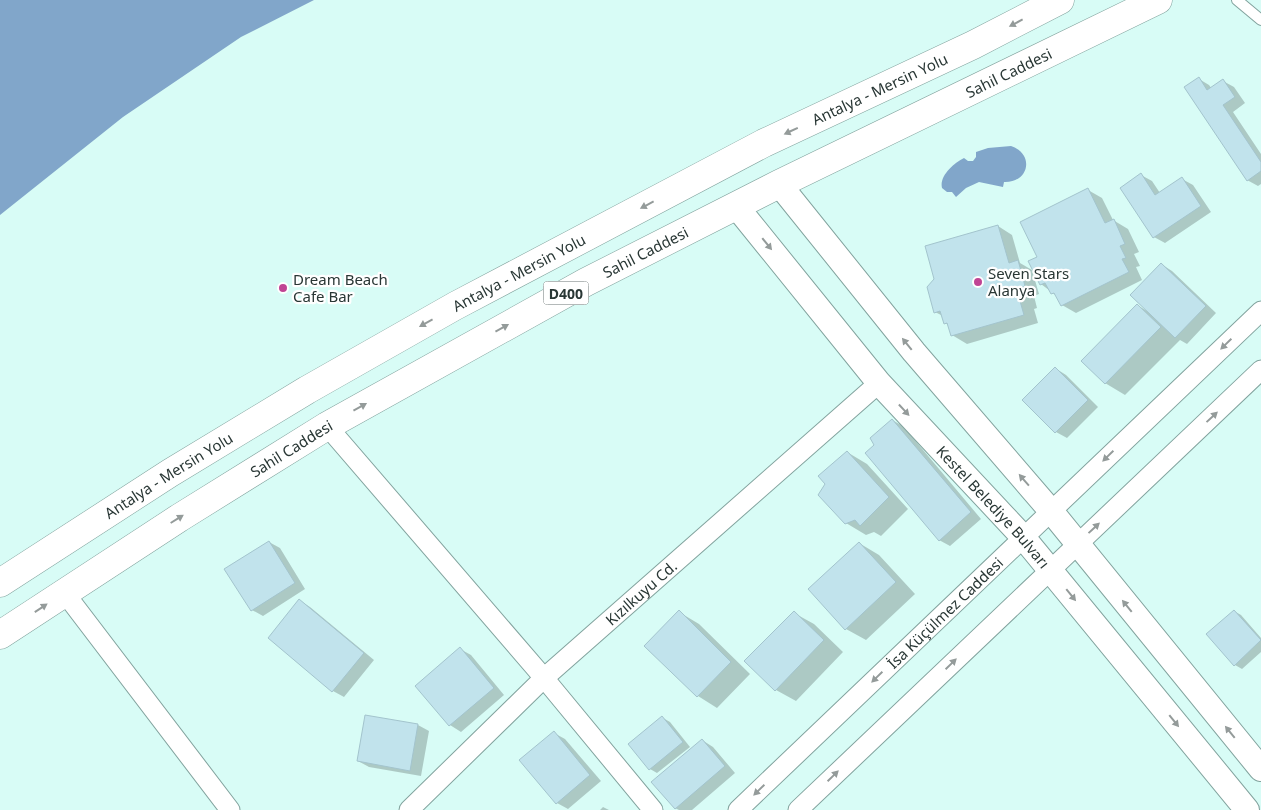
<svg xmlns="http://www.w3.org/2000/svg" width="1261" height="810" font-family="'Noto Sans',sans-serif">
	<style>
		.water { fill: #81a6ca }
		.shadow { fill: #0003 }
		.building { fill: #c1e3ec; stroke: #a3c4cd }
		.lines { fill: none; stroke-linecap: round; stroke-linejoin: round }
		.service-casing { stroke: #82a39e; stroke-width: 12 }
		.minor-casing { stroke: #82a39e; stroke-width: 21 }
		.tertiary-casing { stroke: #82a39e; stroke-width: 26 }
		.trunk-casing { stroke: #82a39e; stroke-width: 29 }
		.service { stroke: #fff; stroke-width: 10 }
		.minor { stroke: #fff; stroke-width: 19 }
		.tertiary { stroke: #fff; stroke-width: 24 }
		.trunk { stroke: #fff; stroke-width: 28 }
		.oneway { fill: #949b9a }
		.poi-dot { fill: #c04494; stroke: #fff; stroke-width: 2 }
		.labels { text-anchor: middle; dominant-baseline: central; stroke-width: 4.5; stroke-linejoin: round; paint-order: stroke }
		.shield { fill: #fff; stroke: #697372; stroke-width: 1 }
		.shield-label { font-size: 14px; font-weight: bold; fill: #293735 }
		.street-label { font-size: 15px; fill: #293735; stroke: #fff }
		.poi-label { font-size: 15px; fill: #293735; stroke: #fff; text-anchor: start }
	</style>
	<rect width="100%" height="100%" fill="#d8fcf6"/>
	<path class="water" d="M0,0H314L241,37L123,117L0,215Z
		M1011,146C1035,154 1029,183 1004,182L1003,187L979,182L966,188L956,197L952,192H947L942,188C939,176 954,163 964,158L968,161H973L976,157V152L988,148Z"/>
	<path class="shadow" d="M1199,79L1209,85L1212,89L1223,81L1234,87L1245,103L1233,112L1261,154V184L1258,186L1247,180Z
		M1141,175L1152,181L1160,193L1182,179L1193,185L1211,212L1165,243L1154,237Z
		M1088,190L1102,198L1113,220L1128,229L1139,252L1134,254L1140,266L1136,267L1142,280L1076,313L1062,305L1058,297L1041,284L1039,257Z
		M998,226L1012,235L1020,263L1032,270L1039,294L1034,296L1037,308L1034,309L1038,323L967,344L952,335L949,325L945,323L943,316L935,312Z
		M1161,264L1172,271L1216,313L1187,344L1180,340L1125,395L1105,383L1137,305L1147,311Z
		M1055,368L1066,375L1098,407L1067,438L1056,432L1024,400Z
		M892,420L903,426L981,519L950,546L939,540Z
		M847,452L867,464L908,509L881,536L874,532L866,535L846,523Z
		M269,542L280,548L305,589L263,616L252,610Z
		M859,543L879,555L915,594L866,640L846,629Z
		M300,601L310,607L374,660L344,697L333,691L269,638Z
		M1234,611L1241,615L1261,638V652L1242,669L1235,665Z
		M679,612L699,624L750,674L717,708L698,696Z
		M794,613L814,624L843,652L796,701L776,690L746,661Z
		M460,649L471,655L504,695L461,732L450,725L416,686Z
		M663,718L670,722L690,747L657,773L650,769L630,744Z
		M418,725L429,731L421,776L369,767L358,761Z
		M554,733L565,739L601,781L568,809L557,803Z
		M702,740L713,747L735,773L692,810H679L675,808Z
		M603,807L609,810H600Z"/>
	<path class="building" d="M1199,77L1207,90L1223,79L1235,97L1223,105L1261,162V171L1247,181L1184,87Z
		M1141,173L1155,195L1182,177L1201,206L1153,238L1120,188Z
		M1088,188L1105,223L1114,219L1125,244L1120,246L1126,258L1122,259L1129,272L1061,306L1054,293L1051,294L1045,283L1040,285L1028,261L1037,257L1020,222Z
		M998,225L1009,263L1018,260L1025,286L1020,288L1024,300L1020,301L1024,315L951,336L947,323L944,324L940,311L934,313L927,287L934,279L925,246Z
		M1161,263L1206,306L1175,338L1130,295Z
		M1137,304L1161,327L1105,384L1081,361Z
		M1055,367L1088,400L1055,433L1022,400Z
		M892,419L971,512L939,541L865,453L874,445L870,438Z
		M847,451L889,497L860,526L855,520L845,524L818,495L825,484L818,476Z
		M269,541L295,583L251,611L224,569Z
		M859,542L896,582L845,630L808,589Z
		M299,599L364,653L332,692L268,638Z
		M679,610L731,662L697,697L644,646Z
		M1234,610L1261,640L1234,666L1206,634Z
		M794,611L824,640L775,691L744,661Z
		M460,647L494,688L449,726L415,686Z
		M365,715L418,724L410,771L357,761Z
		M662,716L683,742L649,770L628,744Z
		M554,731L590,775L556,804L519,760Z
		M702,739L725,766L675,809L651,782Z"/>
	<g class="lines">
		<g class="service-casing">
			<path id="service" d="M1237,0L1261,20"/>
		</g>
		<g class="minor-casing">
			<g id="minor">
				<path d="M327,426L544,678L653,810"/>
				<path d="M64,592L230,810"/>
				<path id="s1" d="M409,810L544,678L879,383"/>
				<path id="s2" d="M738,810L1261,311"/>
				<path d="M798,810L1261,370"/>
			</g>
		</g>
		<g class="tertiary-casing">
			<g id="tertiary">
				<path d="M779,184L914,352L1051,511L1261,769"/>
				<path id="s3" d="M736,206L879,383L1023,537L1247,810"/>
			</g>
		</g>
		<g class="trunk-casing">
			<g id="trunk">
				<path id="s4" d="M0,583L170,473L307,390L455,306L764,143L973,45L1060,0"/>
				<path id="s5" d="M0,635L179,518L327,426L586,282L779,184L1158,0"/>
			</g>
		</g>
		<use href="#service" class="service"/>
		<use href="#minor" class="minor"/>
		<use href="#tertiary" class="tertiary"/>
		<use href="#trunk" class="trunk"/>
	</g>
	<defs><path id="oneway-solid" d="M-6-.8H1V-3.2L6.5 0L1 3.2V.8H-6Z" transform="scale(1.25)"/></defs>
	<g class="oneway">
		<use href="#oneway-solid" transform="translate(1016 23) rotate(152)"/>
		<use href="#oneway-solid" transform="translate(791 131) rotate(155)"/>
		<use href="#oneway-solid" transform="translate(647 205) rotate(152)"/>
		<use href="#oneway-solid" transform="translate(767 244) rotate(51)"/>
		<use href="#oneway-solid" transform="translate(426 323) rotate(151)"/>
		<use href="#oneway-solid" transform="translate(502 328) rotate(-29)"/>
		<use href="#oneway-solid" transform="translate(907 344) rotate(-129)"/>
		<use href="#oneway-solid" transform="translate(1226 344) rotate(136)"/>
		<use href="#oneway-solid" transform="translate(360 407) rotate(-29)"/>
		<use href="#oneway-solid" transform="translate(904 410) rotate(47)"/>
		<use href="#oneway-solid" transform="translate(1212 417) rotate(-43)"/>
		<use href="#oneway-solid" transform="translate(1108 456) rotate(136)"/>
		<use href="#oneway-solid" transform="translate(1024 480) rotate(-131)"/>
		<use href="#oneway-solid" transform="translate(177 519) rotate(-32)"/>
		<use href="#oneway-solid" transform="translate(1094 528) rotate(-43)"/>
		<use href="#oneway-solid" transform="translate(1071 595) rotate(51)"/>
		<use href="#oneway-solid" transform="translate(1127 606) rotate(-129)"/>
		<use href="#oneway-solid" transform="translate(41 608) rotate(-34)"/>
		<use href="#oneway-solid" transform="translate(951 664) rotate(-44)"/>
		<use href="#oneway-solid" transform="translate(877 677) rotate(136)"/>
		<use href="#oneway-solid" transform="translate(1174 721) rotate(51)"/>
		<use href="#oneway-solid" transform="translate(1230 732) rotate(-129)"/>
		<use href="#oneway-solid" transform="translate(833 776) rotate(-44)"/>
		<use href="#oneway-solid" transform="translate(759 790) rotate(136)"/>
	</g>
	<g class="poi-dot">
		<circle cx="978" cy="282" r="5"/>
		<circle cx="283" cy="288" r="5"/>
	</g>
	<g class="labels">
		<rect class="shield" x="543.5" y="281.5" width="45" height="23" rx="4"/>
		<g class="shield-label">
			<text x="566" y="293">D400</text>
		</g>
		<g class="street-label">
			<text stroke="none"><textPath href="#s5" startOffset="1156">Sahil Caddesi</textPath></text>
			<text stroke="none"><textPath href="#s4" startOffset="1010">Antalya - Mersin Yolu</textPath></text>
			<text stroke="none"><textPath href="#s5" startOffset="751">Sahil Caddesi</textPath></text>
			<text stroke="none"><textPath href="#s4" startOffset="605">Antalya - Mersin Yolu</textPath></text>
			<text stroke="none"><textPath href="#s5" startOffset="346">Sahil Caddesi</textPath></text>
			<text stroke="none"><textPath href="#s4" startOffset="200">Antalya - Mersin Yolu</textPath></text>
			<text stroke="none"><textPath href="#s3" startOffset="396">Kestel Belediye Bulvarı</textPath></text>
			<text stroke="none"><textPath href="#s1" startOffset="318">Kızılkuyu Cd.</textPath></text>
			<text stroke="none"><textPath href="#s2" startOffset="286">İsa Küçülmez Caddesi</textPath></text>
		</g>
		<g class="poi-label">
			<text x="988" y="273">Seven Stars<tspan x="988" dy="17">Alanya</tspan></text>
			<text x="293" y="279">Dream Beach<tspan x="293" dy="17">Cafe Bar</tspan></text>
		</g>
	</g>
</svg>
